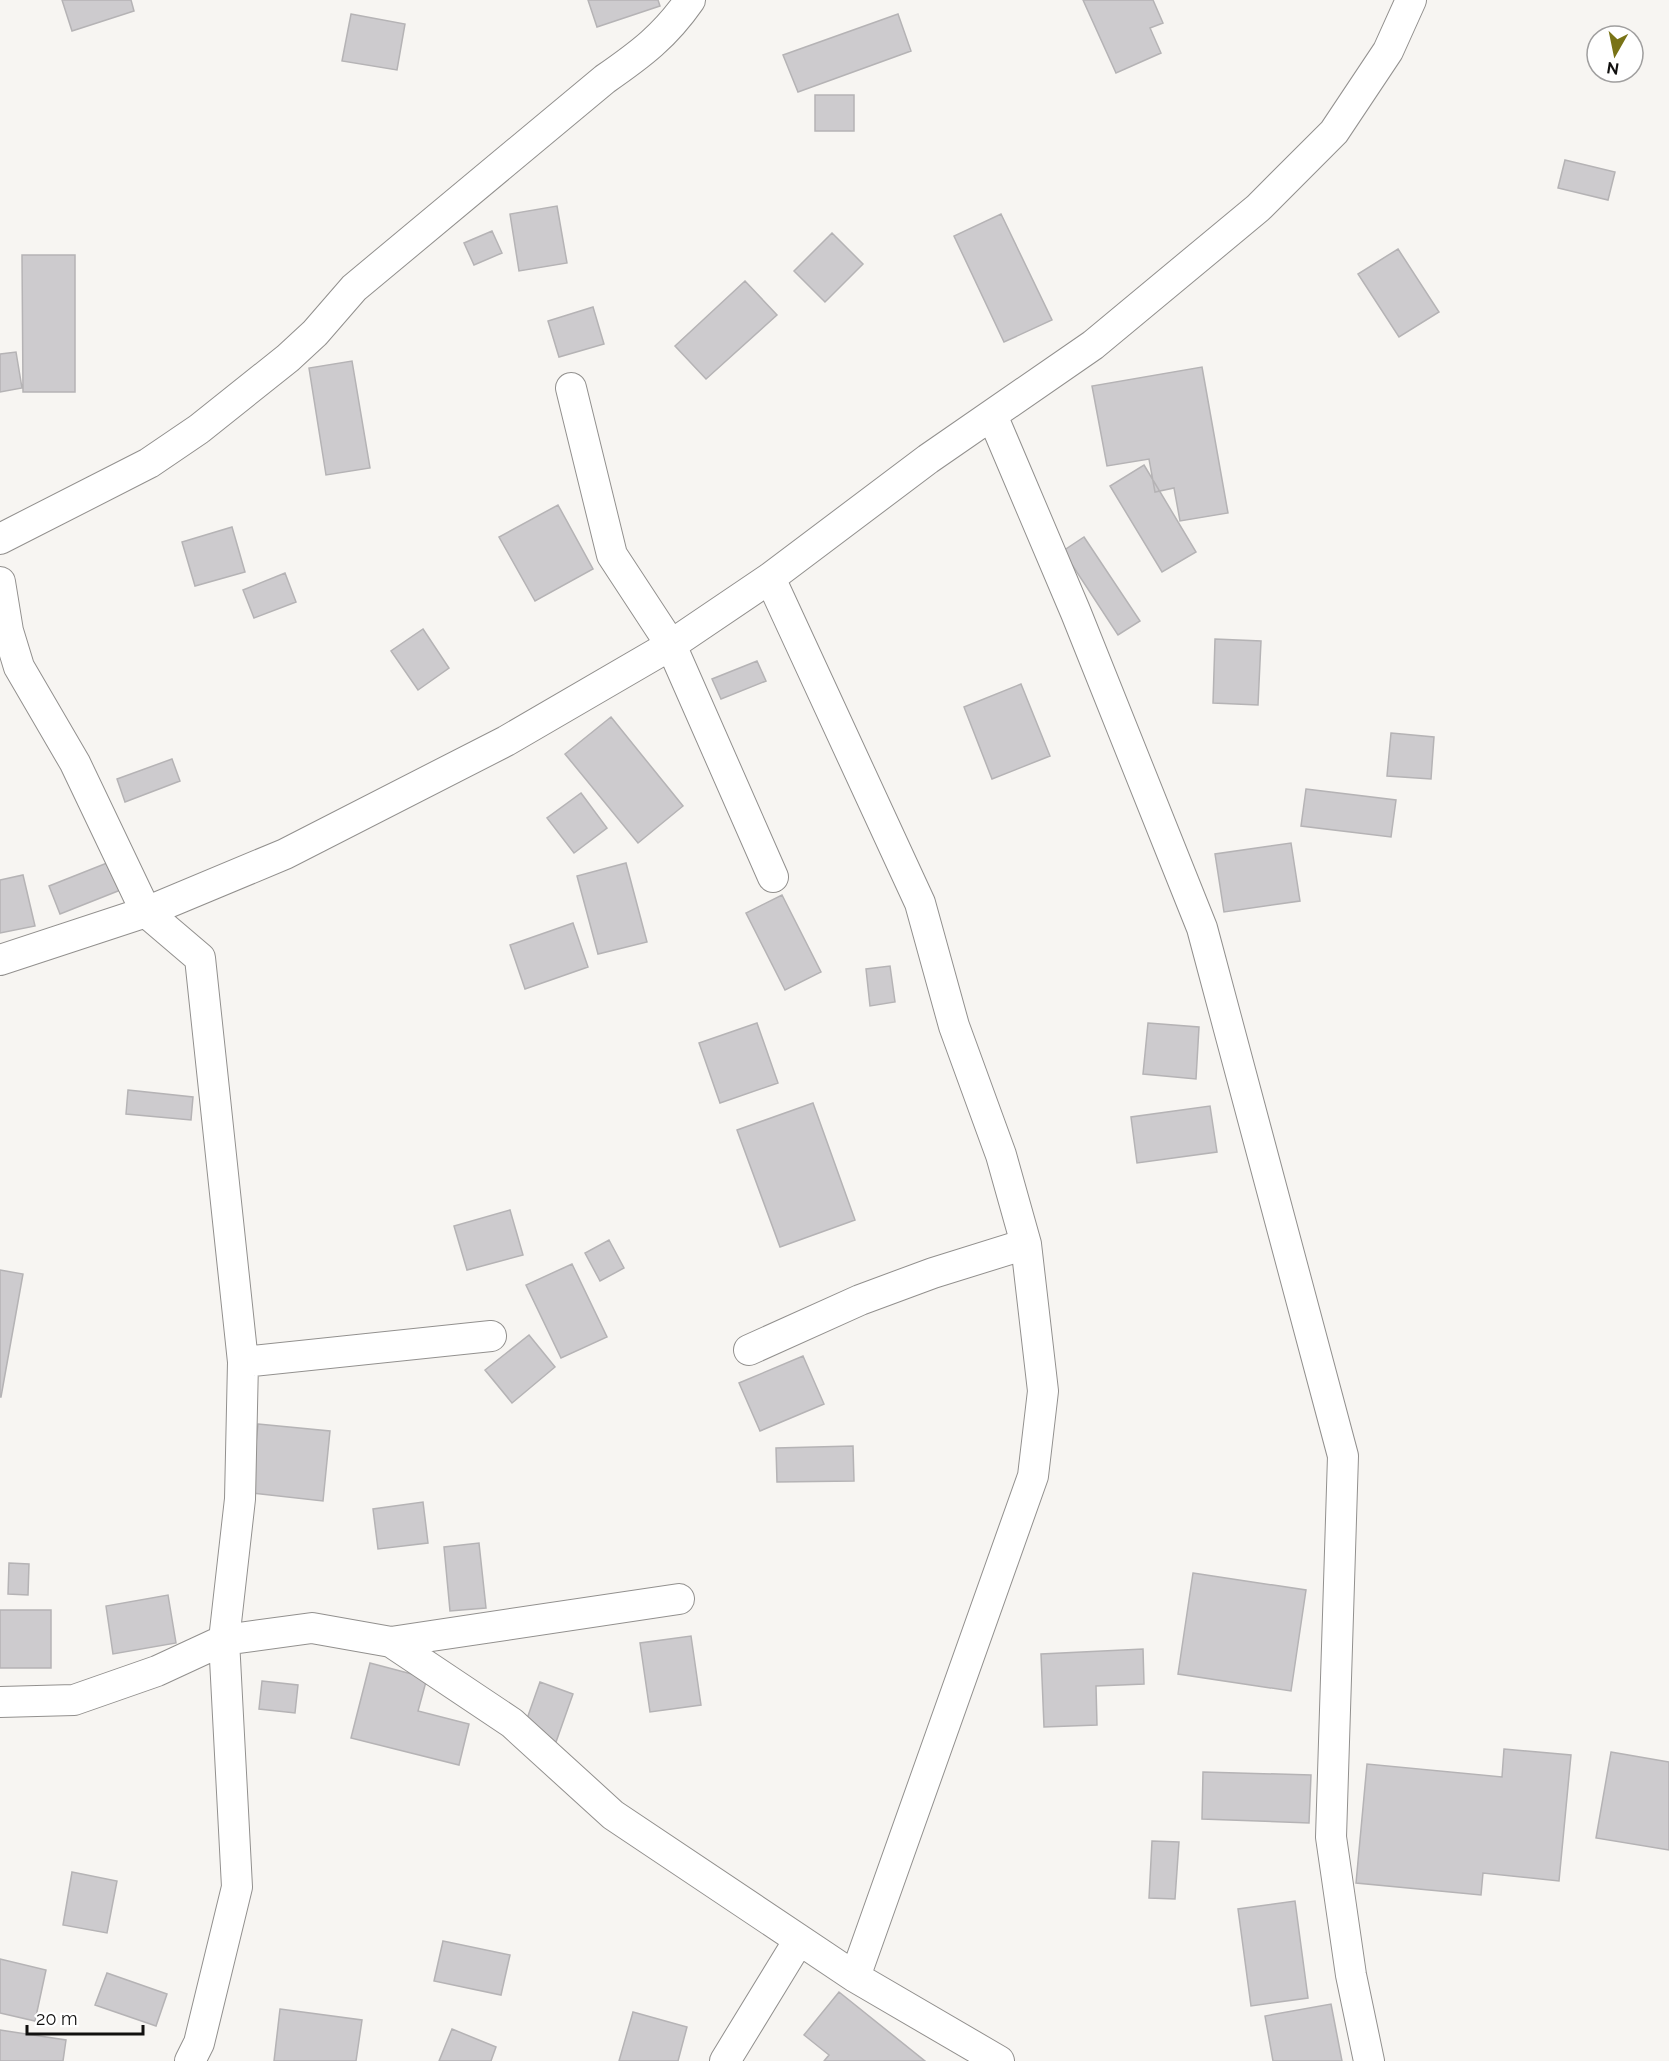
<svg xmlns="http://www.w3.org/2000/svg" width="1669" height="2061" font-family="Raleway,sans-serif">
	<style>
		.building { fill: #cdcbce; stroke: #b5b3b5; stroke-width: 1.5 }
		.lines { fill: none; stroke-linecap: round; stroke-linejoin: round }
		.street-casing { stroke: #92908e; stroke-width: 32 }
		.street { stroke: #fff; stroke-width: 30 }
	</style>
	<rect width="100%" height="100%" fill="#f7f5f2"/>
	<path class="building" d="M62,0H131L134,11L72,31Z
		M588,0H658L660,6L597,27Z
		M1083,0H1153L1163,23L1150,28L1161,53L1116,73Z
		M351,14L405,24L397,70L342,61Z
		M898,14L911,51L798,92L783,55Z
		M815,95H854V131H815Z
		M1565,160L1615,172L1608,200L1558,188Z
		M557,206L567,263L519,271L510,214Z
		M1001,214L1052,320L1004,342L954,236Z
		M492,231L502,253L474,265L464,243Z
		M832,233L863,264L825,302L794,271Z
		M1398,249L1439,312L1399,337L1358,274Z
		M22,255H75V392H23Z
		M745,281L777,315L706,379L675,346Z
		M593,307L604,344L559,357L548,321Z
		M16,352L22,388L0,392V354Z
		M352,361L370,468L326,475L309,368Z
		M1202,367L1228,513L1180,521L1174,488L1155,492L1149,459L1107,466L1092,386Z
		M1144,465L1196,552L1162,572L1110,486Z
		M558,505L593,569L535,601L499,537Z
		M232,527L245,572L195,586L182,542Z
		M1084,537L1140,621L1118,635L1063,551Z
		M285,573L296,602L254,618L243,590Z
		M423,629L449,668L418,690L391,651Z
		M1215,639L1261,641L1258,705L1213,703Z
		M757,661L766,681L721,699L712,679Z
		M1021,684L1050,756L992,779L964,707Z
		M611,717L683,806L638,843L565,754Z
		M1391,733L1434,737L1431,779L1387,776Z
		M172,759L180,781L125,802L117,779Z
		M1306,789L1396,800L1391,837L1301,826Z
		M581,793L607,828L574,853L547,818Z
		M1291,843L1300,901L1224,912L1215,854Z
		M112,861L123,889L60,914L49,886Z
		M626,863L647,942L598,954L577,876Z
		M23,875L35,926L0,933V880Z
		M782,895L821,972L785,990L746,913Z
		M573,923L588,967L525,989L510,945Z
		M890,966L895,1002L870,1006L866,969Z
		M757,1023L778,1083L720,1103L699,1043Z
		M1148,1023L1199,1027L1196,1079L1143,1074Z
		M128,1090L193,1097L191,1120L126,1114Z
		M813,1103L855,1220L780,1247L737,1130Z
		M1210,1106L1217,1152L1137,1163L1131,1117Z
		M510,1210L523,1255L467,1270L454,1226Z
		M609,1240L624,1268L600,1281L585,1253Z
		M572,1264L607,1337L561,1358L526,1285Z
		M0,1270L23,1274L1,1397H0Z
		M529,1335L555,1367L512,1403L485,1370Z
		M803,1356L824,1404L760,1431L739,1383Z
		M258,1424L330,1431L323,1501L251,1493Z
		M853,1446L854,1481L777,1482L776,1448Z
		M423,1502L428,1543L378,1549L373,1509Z
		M479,1543L486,1608L450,1611L444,1547Z
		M9,1563L29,1564L28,1595L8,1594Z
		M1193,1573L1306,1590L1291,1691L1178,1674Z
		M168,1595L176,1643L113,1654L106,1606Z
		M0,1610H51V1668H0Z
		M691,1636L701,1705L650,1712L640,1643Z
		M1143,1649L1144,1684L1096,1686L1097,1725L1044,1727L1041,1654Z
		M370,1663L427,1678L418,1711L469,1724L459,1765L351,1738Z
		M262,1681L298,1685L295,1713L259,1709Z
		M540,1682L573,1694L556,1742L523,1730Z
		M1504,1749L1571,1755L1559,1881L1483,1873L1481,1895L1356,1883L1367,1764L1502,1777Z
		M1611,1752L1669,1762V1850L1596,1838Z
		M1203,1772L1311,1775L1309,1823L1202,1819Z
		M1152,1841L1179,1842L1175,1899L1149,1898Z
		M72,1872L117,1881L107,1933L63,1925Z
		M1295,1901L1308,1998L1251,2006L1238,1909Z
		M443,1941L510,1955L501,1995L434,1981Z
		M0,1959L46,1970L35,2021L0,2013Z
		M107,1973L167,1994L156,2026L95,2005Z
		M839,1992L925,2061H824L829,2055L804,2035Z
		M1331,2004L1342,2061H1273L1265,2016Z
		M280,2009L362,2020L356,2061H274Z
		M633,2012L687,2027L678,2061H619Z
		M452,2029L496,2047L491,2061H439Z
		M0,2030L66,2040L63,2061H0Z"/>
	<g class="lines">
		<g class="street-casing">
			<path id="street" d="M571,388L612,555L671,645L773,877
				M992,415L1076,613L1202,928L1343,1456L1331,1837L1351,1975L1369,2061
				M0,539L149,463L199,429L288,358L315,333L354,288L605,79C641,54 665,36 690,0
				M770,578L920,903L954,1026L1001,1155L1026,1244L1043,1391L1033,1476L855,1977
				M0,582L8,631L19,667L75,763L146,912L200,958L243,1362L240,1499L224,1640L237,1887L199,2043L190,2061
				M0,960L146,912L285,854L506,741L671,645L770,578L928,459L1093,345L1258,208L1334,132L1388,51L1411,0
				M749,1350L860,1300L933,1273L1026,1244
				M243,1362L491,1336
				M391,1642L679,1599
				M0,1702L74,1700L157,1671L224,1640L312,1628L391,1642L512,1723L613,1815L855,1977L999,2061
				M725,2061L799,1940"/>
		</g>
		<use href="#street" class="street"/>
	</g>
	<g transform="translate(1615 54) rotate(189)"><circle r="28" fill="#ffffff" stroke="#a09f9f" stroke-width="1.5"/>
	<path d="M0-4.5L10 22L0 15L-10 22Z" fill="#797316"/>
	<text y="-9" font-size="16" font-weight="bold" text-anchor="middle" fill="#11100f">N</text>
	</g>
	<path d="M27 2025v9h116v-9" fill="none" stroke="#11100f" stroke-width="3"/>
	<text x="36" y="2025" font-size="18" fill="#11100f" stroke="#ffffff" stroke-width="4.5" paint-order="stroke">20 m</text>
</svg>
